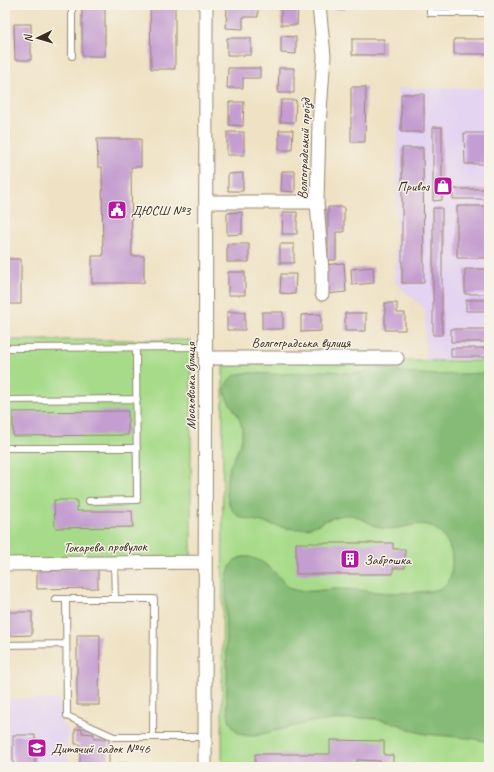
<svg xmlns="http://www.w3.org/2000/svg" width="494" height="772" font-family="Caveat,sans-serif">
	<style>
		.built { fill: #e4d3f1 }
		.green { fill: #a7db8a; stroke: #718254 }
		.forest { fill: #85bb76; stroke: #60724a }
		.building { fill: #c49ed0 }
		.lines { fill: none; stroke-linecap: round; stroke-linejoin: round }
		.lane-casing { stroke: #958671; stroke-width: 8 }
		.street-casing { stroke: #958671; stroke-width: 15 }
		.lane { stroke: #fff; stroke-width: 6 }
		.street { stroke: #fff; stroke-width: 13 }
		.labels { text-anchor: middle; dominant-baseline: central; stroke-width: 3; stroke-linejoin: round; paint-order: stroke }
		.street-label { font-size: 14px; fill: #3b2a1e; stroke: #f7f3e8 }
		.poi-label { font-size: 14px; fill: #3b2a1e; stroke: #f7f3e8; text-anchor: start }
	</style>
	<rect width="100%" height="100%" fill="#f7f3e8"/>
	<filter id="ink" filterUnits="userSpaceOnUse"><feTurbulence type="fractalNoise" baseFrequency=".025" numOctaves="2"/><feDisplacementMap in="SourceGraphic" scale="8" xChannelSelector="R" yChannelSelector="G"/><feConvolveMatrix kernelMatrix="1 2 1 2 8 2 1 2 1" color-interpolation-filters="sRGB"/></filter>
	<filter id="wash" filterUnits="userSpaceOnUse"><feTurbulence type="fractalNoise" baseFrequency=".012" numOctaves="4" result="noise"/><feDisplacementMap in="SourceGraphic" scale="16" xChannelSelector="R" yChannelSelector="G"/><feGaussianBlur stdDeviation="0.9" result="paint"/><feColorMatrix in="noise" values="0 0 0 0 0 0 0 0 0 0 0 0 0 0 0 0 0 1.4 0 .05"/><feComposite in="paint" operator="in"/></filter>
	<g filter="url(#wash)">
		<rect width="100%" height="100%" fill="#efe2c4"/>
		<path class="built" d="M398,88H489V361H425V309L395,283Z
			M5,699H60V721L68,729V767H5Z"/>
		<path class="green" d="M5,340H191V559L5,561Z
			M223,361H489V767H222Z"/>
		<path class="forest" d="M376,368C391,368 405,373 420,374C443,376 466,373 489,373V742L469,738L425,734L414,731L400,725L389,722L375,719L361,718L346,719L311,722L254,736C245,736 238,735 233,727C223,710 228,688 227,669C227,660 226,651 226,642C225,622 226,603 226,583C227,573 230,560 242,557C257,555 271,568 280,578C284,583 288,588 294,590C310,594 326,588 342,589C353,589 364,591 375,592C390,593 406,593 421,592C429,591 437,591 444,586C451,581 452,570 452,561C452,553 450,546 445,539C427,511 405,533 381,528C368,524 360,514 345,515C334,516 326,521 316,525C310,528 303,529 296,529C287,529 278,526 269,524C260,521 251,520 242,518C237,515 233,512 230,506C224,494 226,473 232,462C238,450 243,442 242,428C241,424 240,420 238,416C232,404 217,393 230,379C237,372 247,373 256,373C278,376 300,372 322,371C331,370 340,373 349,373C359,374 367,371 376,368Z"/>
		<g id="blocks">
			<path class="building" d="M82,5H105V56H82Z
				M150,5H175V69H151Z
				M227,5L258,6V17H243V29L226,28Z
				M281,5L298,6L297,25H281Z
				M332,5H345V10L332,9Z
				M14,24H31V60H15Z
				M281,36L296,37V54L281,53Z
				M227,38H251V55H227Z
				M352,39H384V55H352Z
				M454,39H489V54H454Z
				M228,68H260V78H243V88H227Z
				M279,68H294V93H278Z
				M351,87H366L365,142H351Z
				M401,94H424V132H401Z
				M281,100H296L295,122H280Z
				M229,102H244L243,126L229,125Z
				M433,127H442V200L433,201Z
				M279,130H293L292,150H279Z
				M227,132H244V155H227Z
				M464,133H489V164H465Z
				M97,139H141V167H131L132,256H144V283H92V256H103L102,167H98Z
				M402,148H423L424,283H402Z
				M282,171H295V192L281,191Z
				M243,173V191H228V174Z
				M453,189H489V199H453Z
				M457,206H489V258H457Z
				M328,207H344V232H336V260H328Z
				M433,208H442V335H433Z
				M242,212V234L227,235V213Z
				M283,212H297V234H282Z
				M227,244H249V262H227Z
				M280,244H294V263H280Z
				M5,259H21V304H5Z
				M344,263L346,292L326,294L323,265Z
				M373,267L374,283L352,285L351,269Z
				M465,269H489V294H465Z
				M228,272H245V295H228Z
				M281,274H296L295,294L280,293Z
				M466,300H489V311H466Z
				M385,303H397V313H405V330H385Z
				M227,312H245V330H227Z
				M262,312H283V329H262Z
				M345,313H366V331H345Z
				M321,314V331L301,332V315Z
				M451,329H489V342H451Z
				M451,348H489V357H451Z
				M128,411V435L13,436V412Z
				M54,500H77V511H132L133,527L55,528Z
				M296,543H393V549H405V568H393V574H296Z
				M98,568V588L37,589V569Z
				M5,612H32V635L5,636Z
				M77,635H100L99,705H77Z
				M75,729H82V733L94,734V739H109V767H80V744H75Z
				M13,735H35V767H13Z
				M330,740L384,741V755H393V767H380V761L357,760V767H255V754H330Z
				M118,763H141V767H118Z"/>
		</g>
	</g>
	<g filter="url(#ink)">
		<use href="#blocks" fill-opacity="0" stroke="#958671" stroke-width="1"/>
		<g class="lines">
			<g class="lane-casing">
				<path id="lane" d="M72,5V56
					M430,5V13H489
					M5,348L206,347
					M5,400L137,399
					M5,448H137
					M89,501L137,500L136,348
					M114,563L115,599
					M55,599H154L153,737
					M66,599L67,716L114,737H205
					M5,645L66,644"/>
			</g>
			<g class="street-casing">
				<path id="street" d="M319,5L324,56L319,124L317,202L322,271V294
					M206,202H317
					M206,358H397
					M5,564L205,562
					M205,767L206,5"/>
			</g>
			<use href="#lane" class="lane"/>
			<use href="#street" class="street"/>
		</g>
	</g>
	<defs>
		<g id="shop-square" transform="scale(1)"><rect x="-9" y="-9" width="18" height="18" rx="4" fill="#b5179e" stroke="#f7f3e8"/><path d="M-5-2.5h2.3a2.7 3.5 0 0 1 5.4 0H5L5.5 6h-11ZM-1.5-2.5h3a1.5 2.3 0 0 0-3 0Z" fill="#fff"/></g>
		<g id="civic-square" transform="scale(1)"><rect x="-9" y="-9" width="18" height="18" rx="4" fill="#b5179e" stroke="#f7f3e8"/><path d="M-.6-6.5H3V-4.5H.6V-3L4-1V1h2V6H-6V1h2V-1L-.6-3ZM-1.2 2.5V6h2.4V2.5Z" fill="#fff"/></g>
		<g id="building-square" transform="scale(1)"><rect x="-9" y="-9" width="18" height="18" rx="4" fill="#b5179e" stroke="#f7f3e8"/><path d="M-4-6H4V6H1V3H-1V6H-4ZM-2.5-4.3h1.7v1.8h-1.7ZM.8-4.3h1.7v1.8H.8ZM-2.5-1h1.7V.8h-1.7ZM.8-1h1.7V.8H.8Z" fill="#fff"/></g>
		<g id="school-square" transform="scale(1)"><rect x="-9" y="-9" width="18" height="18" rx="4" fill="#b5179e" stroke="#f7f3e8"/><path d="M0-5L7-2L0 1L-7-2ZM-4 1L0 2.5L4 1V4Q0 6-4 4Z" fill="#fff"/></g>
	</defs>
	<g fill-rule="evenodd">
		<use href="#shop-square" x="443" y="186"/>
		<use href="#civic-square" x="117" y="210"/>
		<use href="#building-square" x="350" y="559"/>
		<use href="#school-square" x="37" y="748"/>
	</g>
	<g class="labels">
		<g class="street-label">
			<text transform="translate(304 149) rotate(-88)">Волгоградський проїзд</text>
			<text x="301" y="342">Волгоградська вулиця</text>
			<text transform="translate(190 386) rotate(-90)">Московська вулиця</text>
			<text transform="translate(105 547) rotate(-1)">Токарева провулок</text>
		</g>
		<g class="poi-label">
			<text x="429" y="186" text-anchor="end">Привоз</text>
			<text x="131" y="210">ДЮСШ №3</text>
			<text x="364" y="559">Заброшка</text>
			<text x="51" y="748">Дитячий садок №46</text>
		</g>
	</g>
	<rect width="494" height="772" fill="none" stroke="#f7f3e8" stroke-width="20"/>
	<g transform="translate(38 38) rotate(265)" stroke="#f7f3e8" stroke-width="3" paint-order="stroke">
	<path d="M0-3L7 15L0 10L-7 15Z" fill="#3b2a1e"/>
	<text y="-6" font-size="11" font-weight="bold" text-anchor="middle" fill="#3b2a1e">N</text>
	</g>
</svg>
